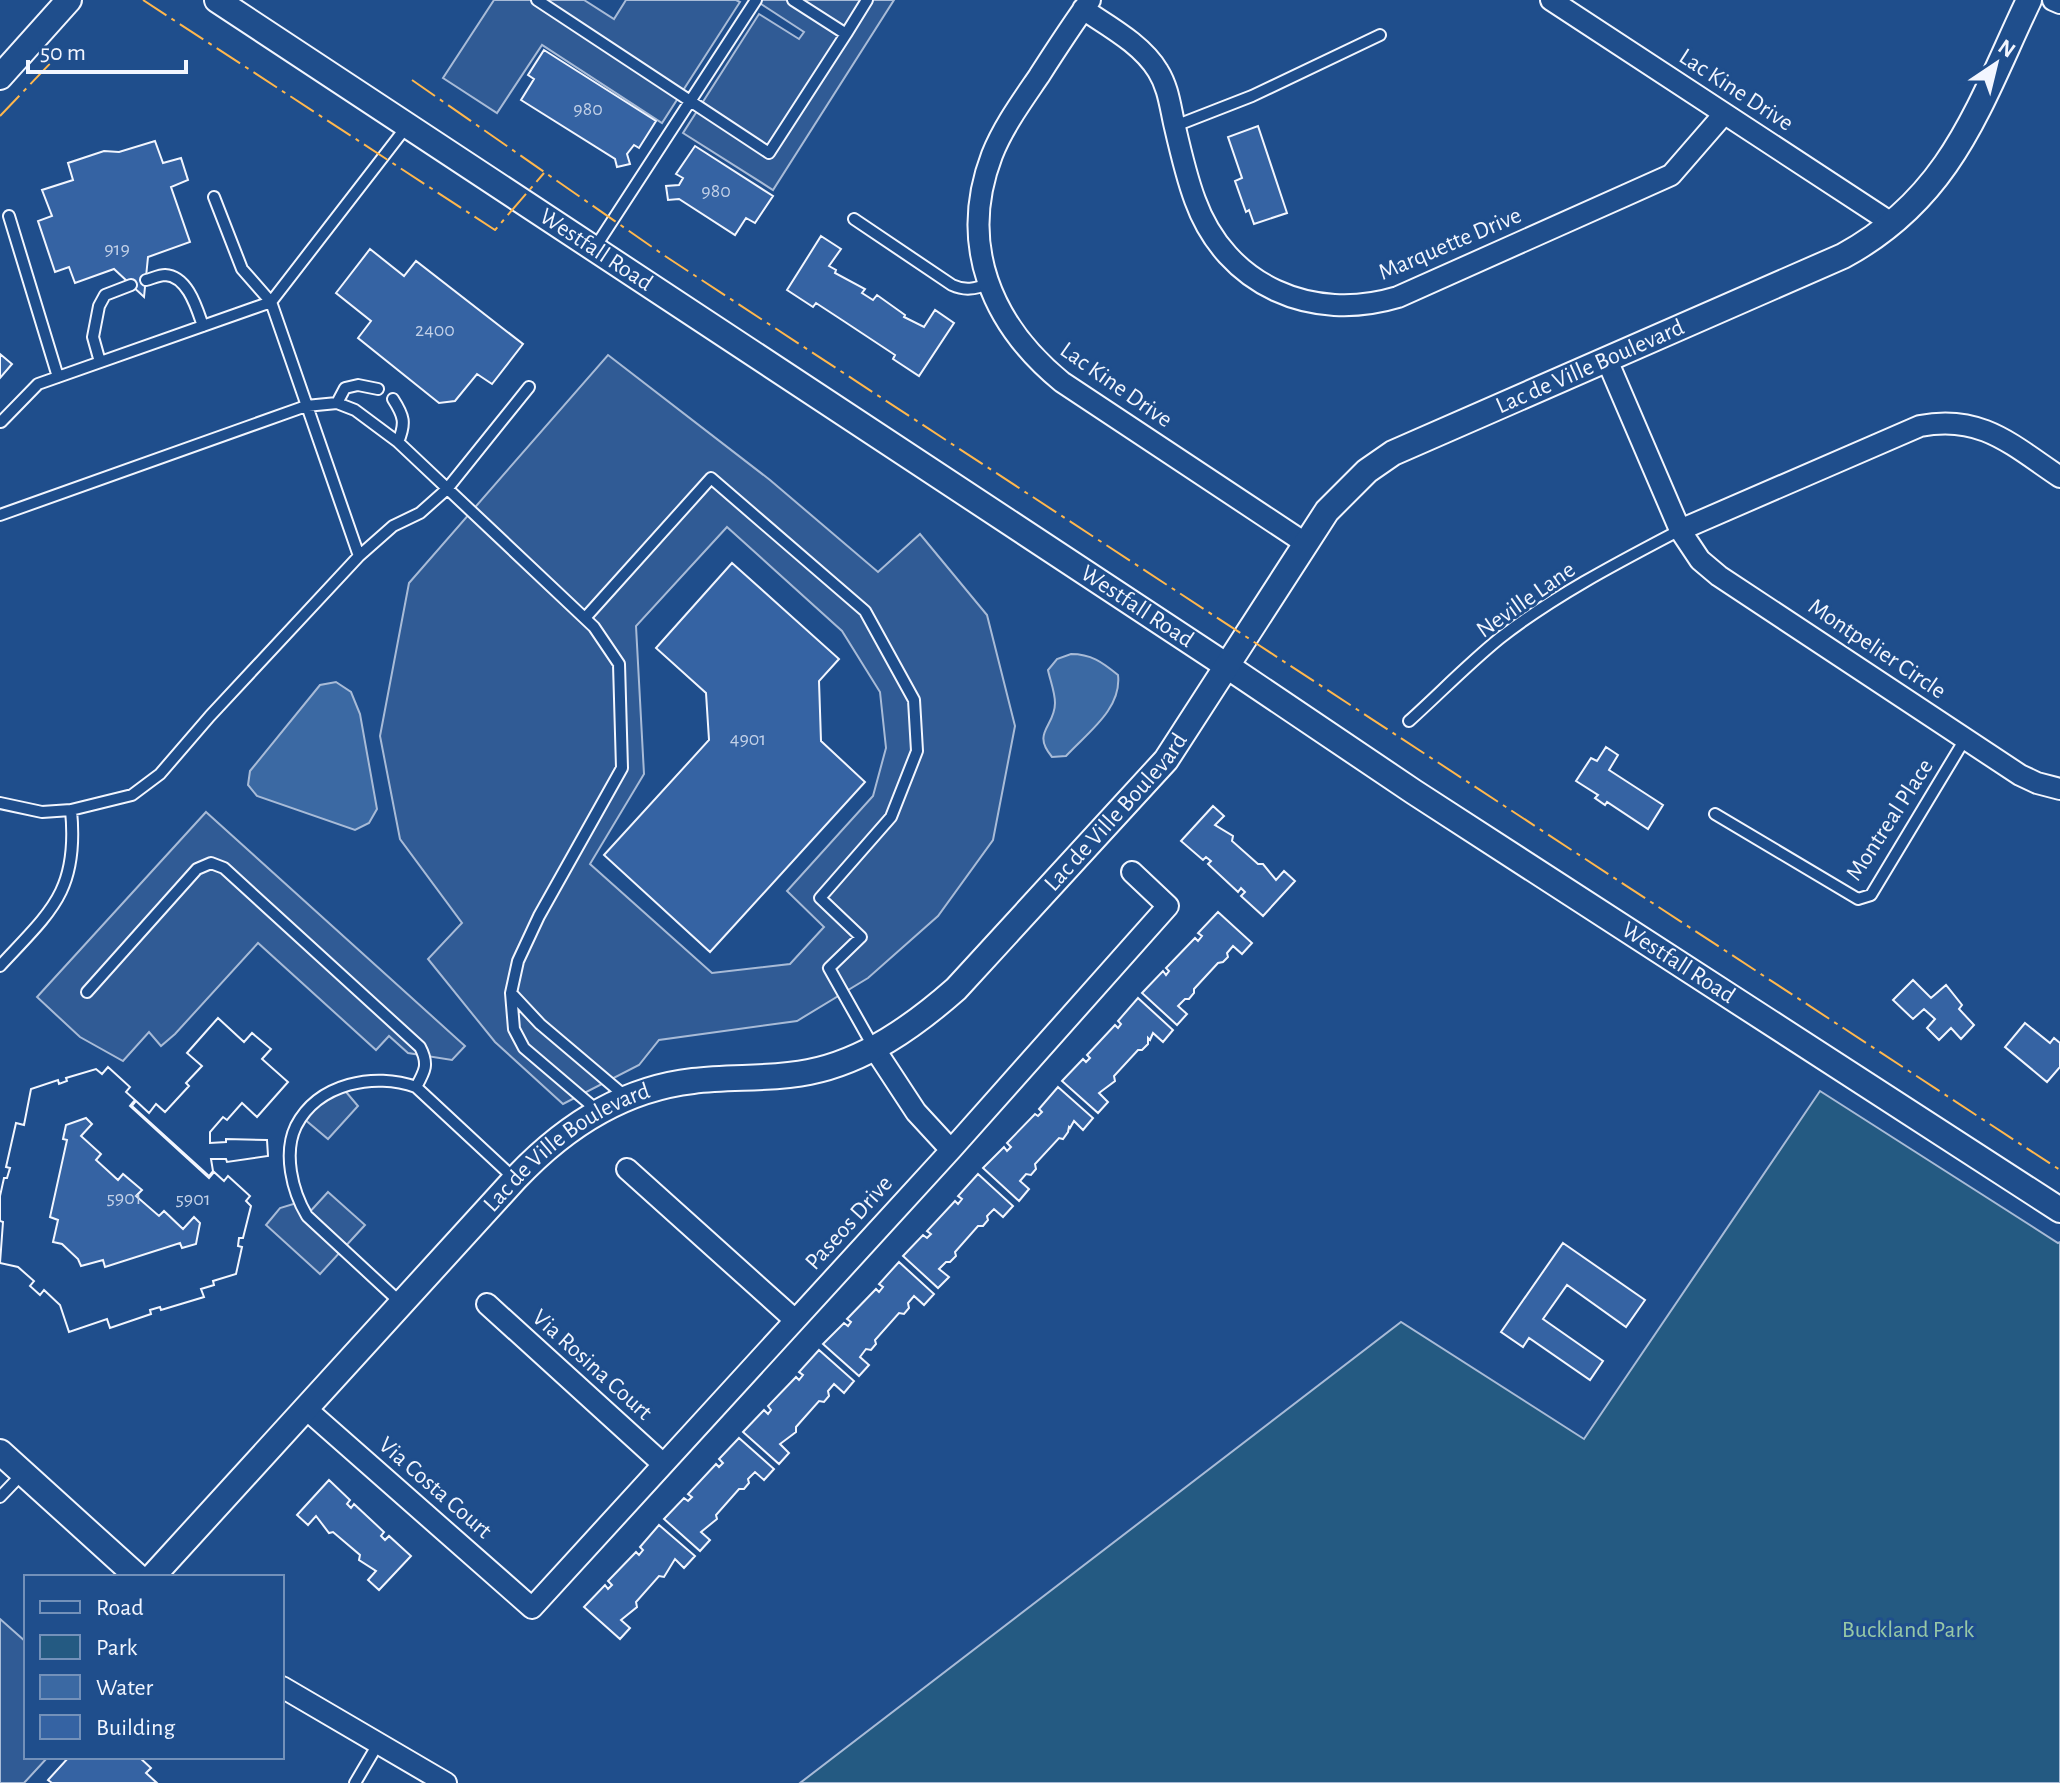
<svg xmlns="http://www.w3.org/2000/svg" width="2060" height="1783" font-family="'Alegreya Sans',sans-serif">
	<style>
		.green { fill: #245a82; stroke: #a8bbd7; stroke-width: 2 }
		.parking { fill: #305b95; stroke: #a8bbd7; stroke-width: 2; fill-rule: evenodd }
		.water { fill: #3b69a3; stroke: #a8bbd7; stroke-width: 2 }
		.building { fill: #3563a3; stroke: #f2f6ff; stroke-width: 2; fill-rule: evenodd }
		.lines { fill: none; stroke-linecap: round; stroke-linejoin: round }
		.service-casing { stroke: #f2f6ff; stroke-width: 14 }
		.minor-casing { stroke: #f2f6ff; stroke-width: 24 }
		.tertiary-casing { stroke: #f2f6ff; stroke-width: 28 }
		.service { stroke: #1f4e8c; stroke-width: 10 }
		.minor { stroke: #1f4e8c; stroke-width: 20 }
		.tertiary { stroke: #1f4e8c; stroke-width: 24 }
		.power { stroke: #ffb74d; stroke-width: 2; stroke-dasharray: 28 6 4 6; stroke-linecap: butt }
		.labels { text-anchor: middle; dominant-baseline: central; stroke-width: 6; stroke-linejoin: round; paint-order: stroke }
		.number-label { font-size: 20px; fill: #c3d1e8 }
		.street-label { font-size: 24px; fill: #f2f6ff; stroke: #1f4e8c }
		.park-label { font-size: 24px; fill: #97c8a6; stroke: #1f4e8c }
	</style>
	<rect width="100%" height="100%" fill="#1f4e8c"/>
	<path class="green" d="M1820,1091L2058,1243L2060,1242V1783H800L1401,1322L1584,1439Z"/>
	<path class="parking" d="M494,0H584L614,19L626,0H736L740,2L662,123L542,45L497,113L443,78Z
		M755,0H894L773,190L683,133L759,14L799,39L804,32Z
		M608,355L770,480L878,572L920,534L987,615L1015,726L993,840L938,916L868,978L797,1021L659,1040L639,1065L563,1104L495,1042L428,959L462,923L400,839L380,736L409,583ZM727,527L842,631L880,692L886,748L873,796L787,891L824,927L790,964L712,973L590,864L644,774L636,626Z
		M206,812L465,1046L452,1060L408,1053L389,1036L376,1050L258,943L175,1034L161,1046L149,1032L123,1061L80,1037L37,997Z
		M341,1086L358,1106L328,1139L303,1118Z
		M328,1192L365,1225L320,1274L266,1225L280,1208L300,1202L307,1215Z
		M0,1619L26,1642V1757H48L24,1783H0Z"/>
	<path class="water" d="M1071,654C1091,654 1102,662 1118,675C1122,709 1087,733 1066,756L1052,757C1031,732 1055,727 1055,703C1055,692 1050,680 1048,670L1057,659Z
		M336,682L351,692L360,714L377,809L369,823L355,830L257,796L248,785L250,771L320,685Z"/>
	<path class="building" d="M544,50L656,121L639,148L634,145L627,154L630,164L617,167L615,159L521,100L534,79L528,75Z
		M1258,126L1287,213L1254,224L1249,210L1246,212L1235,181L1242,178L1228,137Z
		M155,141L163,163L181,158L188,180L171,187L190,242L148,257L144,297L114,269L75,283L69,267L55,272L38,221L52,216L42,190L73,180L68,163L104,151L119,152Z
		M695,146L773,196L755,223L746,218L735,235L679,199L668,200L666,186L679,185L683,178L676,174Z
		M821,236L841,249L829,266L836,270L835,273L865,289L862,293L873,300L877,295L905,315L904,317L924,327L935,310L954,323L919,376L893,359L895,355L842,320L816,303L813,307L787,290Z
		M370,249L404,276L416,261L523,344L492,384L477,374L455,401L439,403L358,338L371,321L336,293Z
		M0,354L12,364L0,378Z
		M732,563L839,659L819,681L821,741L865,782L710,952L604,855L709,740L706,693L656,648Z
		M1606,747L1618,755L1609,770L1663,805L1648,829L1607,802L1605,805L1595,798L1598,795L1576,781L1591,758L1597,761Z
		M1213,806L1224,816L1215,825L1233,836L1232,841L1258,864H1263L1276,880L1284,871L1295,881L1263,916L1241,896L1245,892L1241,888L1238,892L1208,864L1211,861L1206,857L1203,860L1181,841Z
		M1218,912L1252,943L1242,954L1233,946L1227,953L1228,957L1223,962L1218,963L1194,989V993L1189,999H1185L1178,1006L1187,1014L1177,1025L1142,993L1163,971L1166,975L1169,971L1166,968L1195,938L1198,941L1202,936L1198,933Z
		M1913,980L1931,998L1946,985L1962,1005L1959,1009L1974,1025L1961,1039L1951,1028L1939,1040L1927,1028L1935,1019L1924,1009L1913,1019L1893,1000Z
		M1138,998L1173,1030L1163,1042L1153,1033L1150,1040L1148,1038V1044L1142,1050H1138L1114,1076L1115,1081L1099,1093L1108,1102L1098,1113L1062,1081L1083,1059L1086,1062L1090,1058L1087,1055L1115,1025L1118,1028L1121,1024L1118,1021Z
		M218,1018L244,1042L252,1033L271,1049L262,1059L288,1082L257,1117L242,1103L227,1120L223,1117L210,1132V1143L226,1142V1139L267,1140L268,1156L227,1162L226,1159H211L213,1171L209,1176L132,1106L136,1101L149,1113L156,1104L165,1112L189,1086L186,1083L202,1066L187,1053Z
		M218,1018L244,1042L252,1033L271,1049L262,1059L288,1082L257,1117L242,1103L227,1120L223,1117L210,1132V1143L226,1142V1139L267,1140L268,1156L227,1162L226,1159H211L213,1171L209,1176L132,1106L136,1101L149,1113L156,1104L165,1112L189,1086L186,1083L202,1066L187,1053Z
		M2025,1023L2050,1043L2054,1038L2060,1043V1067L2047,1082L2005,1047Z
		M108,1067L130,1087L126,1092L135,1100L130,1106L209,1178L214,1172L224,1181L228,1176L250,1196L246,1201L251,1206L243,1238H239L238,1246L242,1247L236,1274L213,1281L214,1285L201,1289L204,1297L161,1310L160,1307L150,1310L151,1314L110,1328L107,1319L69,1332L60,1305L44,1290L40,1295L30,1286L34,1281L18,1267L0,1263L3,1222L0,1221V1196L4,1178H7L10,1168L6,1167L16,1123L24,1125L31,1089L58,1080L59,1084L67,1081L66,1078L96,1069L102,1074ZM86,1118L92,1124L81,1136L101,1154L96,1160L118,1180L123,1174L142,1190L136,1196L159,1216L164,1211L183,1229L194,1217L200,1223L196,1244L182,1248L180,1243L105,1267L103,1260L81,1266L78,1259L62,1244L53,1242L58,1220L50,1217L67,1140L63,1139L66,1125Z
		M108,1067L130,1087L126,1092L135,1100L130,1106L209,1178L214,1172L224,1181L228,1176L250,1196L246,1201L251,1206L243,1238H239L238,1246L242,1247L236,1274L213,1281L214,1285L201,1289L204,1297L161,1310L160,1307L150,1310L151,1314L110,1328L107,1319L69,1332L60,1305L44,1290L40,1295L30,1286L34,1281L18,1267L0,1263L3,1222L0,1221V1196L4,1178H7L10,1168L6,1167L16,1123L24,1125L31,1089L58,1080L59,1084L67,1081L66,1078L96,1069L102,1074Z
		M1058,1087L1093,1118L1083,1130L1074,1121L1070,1128L1069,1127L1068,1132L1063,1139L1059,1138L1035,1164L1036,1169L1031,1175L1026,1174L1020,1181L1029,1189L1019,1201L983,1168L1004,1147L1007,1151L1011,1147L1007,1143L1035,1114L1038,1116L1042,1112L1039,1109Z
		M978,1174L1013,1206L1003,1217L994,1209L987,1216L988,1220L983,1226H978L955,1252L956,1256L950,1262H946L939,1269L949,1277L938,1288L903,1256L923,1235L927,1238L931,1234L927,1231L955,1201L958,1204L962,1199L958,1196Z
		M1563,1243L1645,1300L1626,1327L1567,1285L1543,1319L1603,1361L1590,1380L1529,1338L1523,1347L1501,1332Z
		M899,1262L934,1294L924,1305L914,1296L908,1303L909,1308L904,1314L899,1313L875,1340L876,1344L871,1350L866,1349L860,1357L869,1365L859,1376L823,1344L844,1323L848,1326L851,1322L847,1319L876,1289L879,1292L883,1287L879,1284Z
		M819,1350L854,1381L844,1393L834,1384L828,1391L829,1396L824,1402L819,1401L796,1427V1432L780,1444L789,1453L779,1464L743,1432L764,1410L768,1414L771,1410L768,1406L796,1377L799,1380L803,1375L799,1372Z
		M739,1438L774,1469L764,1480L755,1472L748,1479L749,1483L744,1489H739L716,1515L717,1519L701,1532L710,1540L700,1551L664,1519L684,1498L688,1501L692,1497L688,1494L716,1464L719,1467L723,1463L719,1459Z
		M329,1480L350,1500L347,1504L351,1508L354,1504L384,1532L381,1536L385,1540L389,1536L411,1556L379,1590L368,1580L376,1571L359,1560L360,1555L333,1532L329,1533L316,1516L308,1525L297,1515Z
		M659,1525L695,1556L684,1568L675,1559L664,1577L659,1576L636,1602L637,1607L621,1620L630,1628L620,1639L584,1607L605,1585L608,1589L612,1585L608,1581L636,1552L639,1555L643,1550L640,1547Z
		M69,1757H139L151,1768L146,1773L157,1783H52L48,1780Z"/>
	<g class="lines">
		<g class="service-casing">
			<path id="service" d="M537,0L769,153L846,34
				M793,0L846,34L867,0
				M1175,126L1252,96L1380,35
				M9,216L58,377
				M854,219L952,285C965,291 975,289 988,284
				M594,249L756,0
				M146,280C151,279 159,275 165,275C188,276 197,309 203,326
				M100,362L93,337L99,306L105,295L131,285
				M393,399C404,416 406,423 398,442
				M337,403L345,388L358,385L378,389
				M1,422L38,384L271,302L242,269L214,197
				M0,515L306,406L337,403L355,410L398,442L594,627L619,664L622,768L539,916L518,961L511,993L514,1029L524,1048L598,1111
				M359,556L271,302L407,126
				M585,618L711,478L865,611L914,700L917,751L891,817L820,898L861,937L829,968L874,1048
				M1409,721C1439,694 1468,664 1500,638C1555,595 1619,562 1680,530
				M0,803L42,812L71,810L132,795L160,774L210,716L359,556L393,526L420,513L447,489L529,387
				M1715,814L1858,899L1871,895L1965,739
				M0,966C51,911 79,891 71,810
				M87,992L197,869L211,863L224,868L420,1047C429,1064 425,1071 416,1087
				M511,993L540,1024L625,1096
				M401,1303L307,1216C292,1191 283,1153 296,1126C318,1083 375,1072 416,1087L515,1179
				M0,1497L23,1473
				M355,1783L378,1744"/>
		</g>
		<g class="minor-casing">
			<path id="minor" d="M1090,0C1072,25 1055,51 1039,76C1022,101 1003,127 992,155C958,244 991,324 1062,382L1305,543
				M1551,0L1893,224
				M2053,0L2060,3
				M1083,9C1108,26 1142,44 1158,71C1168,87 1170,105 1174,123C1180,149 1186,176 1195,200C1226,286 1312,323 1398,297L1633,192L1671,175L1724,114
				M1607,360L1680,530L1700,560L1719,576L2020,775L2037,783L2060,789
				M1680,530L1920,426C1981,414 2012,445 2060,477
				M874,1048L916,1112L951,1150
				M627,1169L795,1320
				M487,1304L663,1464
				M305,1408L532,1608L951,1150L1168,906L1132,872
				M282,1687L446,1783"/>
		</g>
		<g class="tertiary-casing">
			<g id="tertiary">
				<path id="s1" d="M217,0L1227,666L1414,792L2060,1210"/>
				<path d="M0,77L69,0"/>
				<path d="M0,1452L138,1577"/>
				<path id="s2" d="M152,1577L515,1179C563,1128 622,1089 693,1081C731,1076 771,1080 809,1072C865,1061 914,1026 956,989L1166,760L1327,511L1367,471L1393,453L1843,256C1952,197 1979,105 2029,0"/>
			</g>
		</g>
		<use href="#service" class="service"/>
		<use href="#minor" class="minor"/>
		<use href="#tertiary" class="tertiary"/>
		<path class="power" d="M143,0L495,230L544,173
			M412,80L665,256L2060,1170
			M0,116L62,51"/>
	</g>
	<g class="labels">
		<g class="number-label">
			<text x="588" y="109">980</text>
			<text x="716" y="191">980</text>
			<text x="117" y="249">919</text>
			<text x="435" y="330">2400</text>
			<text x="748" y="739">4901</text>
			<text x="124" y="1198">5901</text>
			<text x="193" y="1199">5901</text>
		</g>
		<g class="street-label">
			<text transform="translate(1736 90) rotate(33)">Lac Kine Drive</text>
			<text transform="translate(1450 244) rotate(-23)">Marquette Drive</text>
			<text stroke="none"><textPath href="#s1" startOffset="454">Westfall Road</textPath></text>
			<text stroke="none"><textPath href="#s2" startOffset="1944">Lac de Ville Boulevard</textPath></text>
			<text transform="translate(1116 385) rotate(35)">Lac Kine Drive</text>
			<text transform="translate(1526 600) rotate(-35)">Neville Lane</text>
			<text stroke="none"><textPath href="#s1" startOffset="1102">Westfall Road</textPath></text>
			<text transform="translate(1877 649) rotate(34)">Montpelier Circle</text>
			<text stroke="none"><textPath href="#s2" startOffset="1272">Lac de Ville Boulevard</textPath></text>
			<text transform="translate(1890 820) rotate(-57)">Montreal Place</text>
			<text stroke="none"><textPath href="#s1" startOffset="1750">Westfall Road</textPath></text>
			<text stroke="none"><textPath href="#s2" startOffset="600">Lac de Ville Boulevard</textPath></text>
			<text transform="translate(849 1223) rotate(-48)">Paseos Drive</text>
			<text transform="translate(592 1365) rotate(42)">Via Rosina Court</text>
			<text transform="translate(435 1488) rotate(41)">Via Costa Court</text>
		</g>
		<g class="park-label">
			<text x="1908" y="1630">Buckland Park</text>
		</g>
	</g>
	<rect x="24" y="1575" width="260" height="184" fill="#1f4e8c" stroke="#7391ba" stroke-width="2"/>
	<rect x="40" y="1601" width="40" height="12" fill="#1f4e8c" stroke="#7391ba" stroke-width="2"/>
	<text x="96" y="1615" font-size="24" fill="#f2f6ff">Road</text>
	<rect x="40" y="1635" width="40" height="24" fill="#245a82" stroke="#7391ba" stroke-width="2"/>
	<text x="96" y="1655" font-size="24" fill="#f2f6ff">Park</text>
	<rect x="40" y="1675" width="40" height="24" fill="#3b69a3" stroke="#7391ba" stroke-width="2"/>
	<text x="96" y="1695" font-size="24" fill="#f2f6ff">Water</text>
	<rect x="40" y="1715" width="40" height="24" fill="#3563a3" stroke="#7391ba" stroke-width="2"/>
	<text x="96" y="1735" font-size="24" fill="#f2f6ff">Building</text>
	<g transform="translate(1996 64) rotate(35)" stroke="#1f4e8c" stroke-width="6" paint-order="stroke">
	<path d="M0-6L14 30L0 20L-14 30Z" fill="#f2f6ff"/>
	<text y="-12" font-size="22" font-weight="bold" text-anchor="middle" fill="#f2f6ff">N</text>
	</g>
	<path d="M28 60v12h158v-12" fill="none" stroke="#f2f6ff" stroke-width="4"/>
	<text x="40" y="60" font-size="24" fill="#f2f6ff" stroke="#1f4e8c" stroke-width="6" paint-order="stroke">50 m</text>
</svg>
